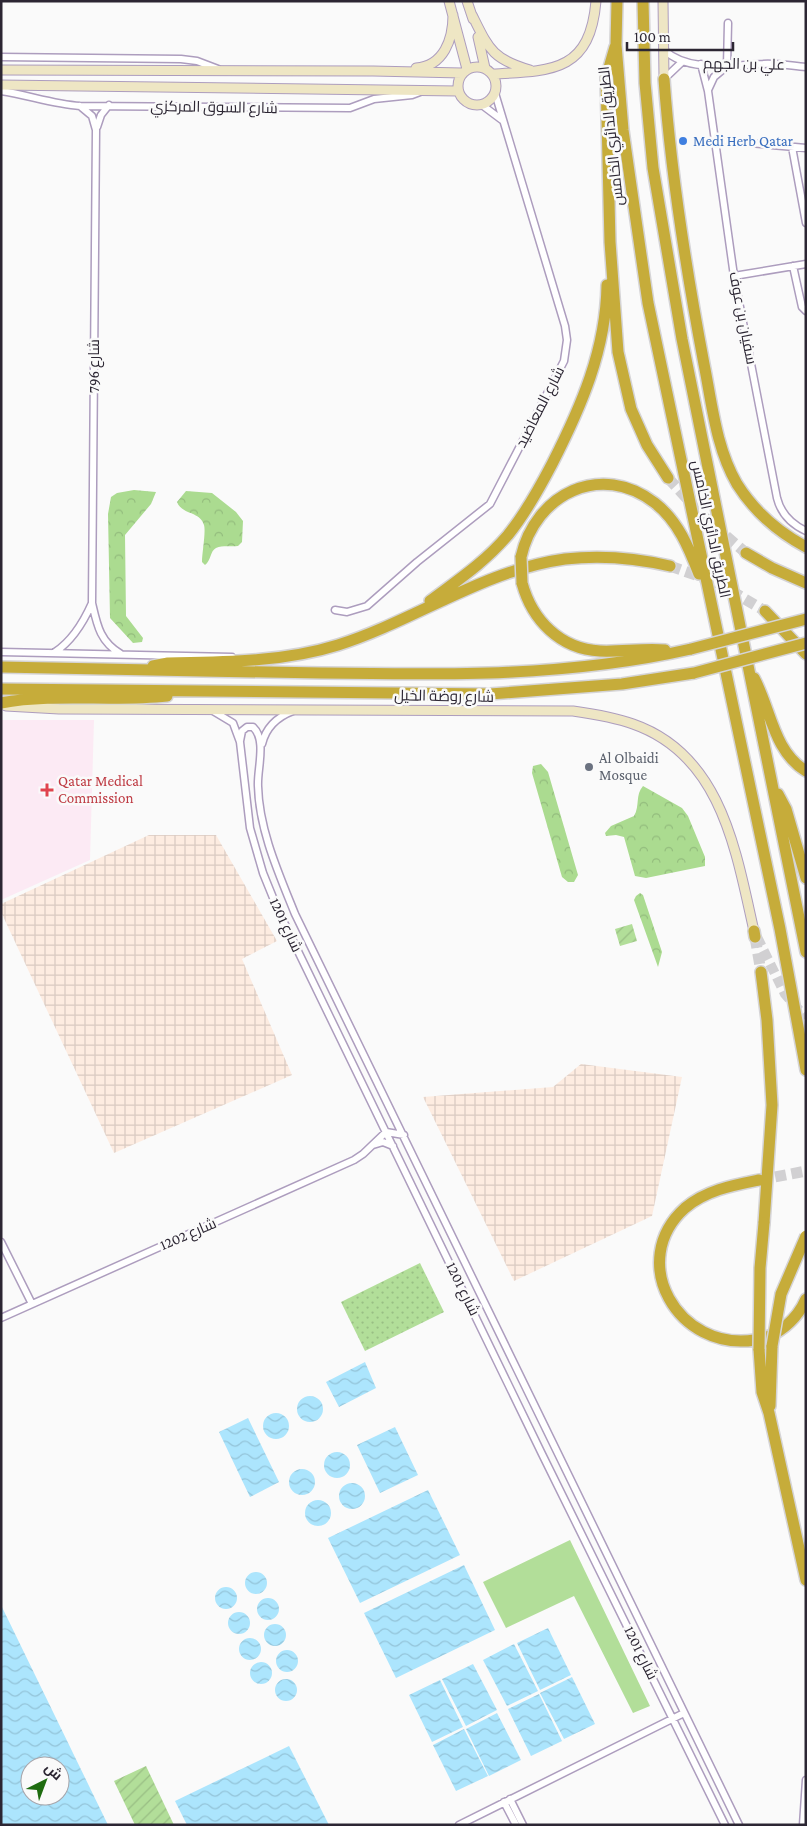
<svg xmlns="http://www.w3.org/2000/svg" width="807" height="1826" font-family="'Crimson Pro',Cairo,serif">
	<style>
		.industrial { fill: url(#industrial-grid) }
		.medical { fill: #fceaf4 }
		.grass { fill: #b2de99 }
		.forest { fill: url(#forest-crowns) }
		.park { fill: url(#park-dots) }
		.garden { fill: url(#garden-furrows) }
		.water { fill: url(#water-waves); fill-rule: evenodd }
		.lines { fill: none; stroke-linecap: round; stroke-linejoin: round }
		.primary-tunnel { stroke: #d1d0d2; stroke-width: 10; stroke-dasharray: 10 5; stroke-linecap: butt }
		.highway-tunnel { stroke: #d1d0d2; stroke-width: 11; stroke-dasharray: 11 5.5; stroke-linecap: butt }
		.street-casing { stroke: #ad9dbe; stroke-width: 9 }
		.secondary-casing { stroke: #ad9dbe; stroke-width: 11 }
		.highway-casing { stroke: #d5d4d6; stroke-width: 14 }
		.street { stroke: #fff; stroke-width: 6 }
		.secondary { stroke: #eee6c4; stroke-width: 9 }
		.highway { stroke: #c6ac3a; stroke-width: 11 }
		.highway-bridge-casing { stroke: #d5d4d6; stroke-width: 14; stroke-linecap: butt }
		.highway-bridge { stroke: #c6ac3a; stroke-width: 11 }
		.shop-dot { fill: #3f7fe0; stroke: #fafafa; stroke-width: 2 }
		.worship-dot { fill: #6b7280; stroke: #fafafa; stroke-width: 2 }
		.health-dot { fill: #e0444e; stroke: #fafafa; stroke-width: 2 }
		.labels { text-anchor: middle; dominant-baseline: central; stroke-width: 5; stroke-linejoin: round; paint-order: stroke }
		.street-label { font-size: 15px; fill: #2c2633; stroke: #fafafa }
		.shop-label { font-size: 15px; fill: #366cbe; stroke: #fafafa; text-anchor: start }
		.worship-label { font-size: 15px; fill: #5b616d; stroke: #fafafa; text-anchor: start }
		.health-label { font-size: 15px; fill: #be3a42; stroke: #fafafa; text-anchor: start }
	</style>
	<defs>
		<pattern id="industrial-grid" width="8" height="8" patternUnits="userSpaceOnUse" patternTransform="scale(1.25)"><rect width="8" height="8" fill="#fdece1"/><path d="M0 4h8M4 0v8" fill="none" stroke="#d9cac2"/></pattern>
		<pattern id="forest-crowns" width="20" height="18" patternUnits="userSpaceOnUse" patternTransform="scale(1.25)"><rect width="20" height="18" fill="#abdb90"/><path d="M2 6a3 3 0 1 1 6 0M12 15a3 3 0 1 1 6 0" fill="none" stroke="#93bc7d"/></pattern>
		<pattern id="park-dots" width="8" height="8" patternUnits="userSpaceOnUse" patternTransform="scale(1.25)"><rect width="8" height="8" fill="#b2de99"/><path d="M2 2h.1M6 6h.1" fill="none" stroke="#99be84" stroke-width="1.8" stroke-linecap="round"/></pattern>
		<pattern id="garden-furrows" width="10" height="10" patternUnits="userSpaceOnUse" patternTransform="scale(1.25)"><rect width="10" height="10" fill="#b2de99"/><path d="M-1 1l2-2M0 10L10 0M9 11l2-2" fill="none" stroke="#99be84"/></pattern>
		<pattern id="water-waves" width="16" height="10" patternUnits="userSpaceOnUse" patternTransform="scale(1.25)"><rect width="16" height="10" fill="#ace5fd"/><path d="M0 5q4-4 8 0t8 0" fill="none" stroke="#94c4d9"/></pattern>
	</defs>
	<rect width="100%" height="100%" fill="#fafafa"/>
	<path class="industrial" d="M149,835H216L277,941L242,959L292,1075L114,1153L1,912V904Z
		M581,1064L682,1077L652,1216L514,1281L423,1097L553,1087Z"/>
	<path class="medical" d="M1,720H94L90,860L1,900Z"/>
	<path class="grass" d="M570,1540L650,1706L633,1713L574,1596L506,1628L483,1582Z"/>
	<path class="forest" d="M134,490L156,492L151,504L125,535L126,616L143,638L142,642L133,643L110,618L108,514L111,497L117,493Z
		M186,491L212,493L236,512L243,521L242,542L238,546C231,547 223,545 216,548C210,551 211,561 205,565L202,562C202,553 206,532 204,525C200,511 182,515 177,502Z
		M541,764L548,772L578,875L574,882H568L562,877L532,773L533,766Z
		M643,786L682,808L688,816L705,857V866L646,878L635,876L624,837L616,835L606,836L605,833L611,826L634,816C640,806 635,795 643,786Z
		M640,893L643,895L662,952L658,967L634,900L636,896Z"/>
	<path class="park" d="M420,1263L444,1312L365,1351L341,1302Z"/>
	<path class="garden" d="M632,924L637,941L620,946L615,929Z
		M146,1766L174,1825H135L114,1781Z"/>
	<path class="water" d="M365,1362L376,1388L339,1407L326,1382Z
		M297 1409a13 13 0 1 1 26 0a13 13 0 1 1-26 0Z
		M263 1426a13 13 0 1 1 26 0a13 13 0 1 1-26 0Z
		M248,1418L279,1482L250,1497L219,1432Z
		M395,1427L418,1475L380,1493L357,1445Z
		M324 1465a13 13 0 1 1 26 0a13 13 0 1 1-26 0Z
		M289 1482a13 13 0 1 1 26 0a13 13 0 1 1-26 0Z
		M339 1496a13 13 0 1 1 26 0a13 13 0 1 1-26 0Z
		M428,1490L460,1555L360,1603L328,1538Z
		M305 1513a13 13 0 1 1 26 0a13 13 0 1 1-26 0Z
		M464,1565L495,1630L396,1678L364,1613Z
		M245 1583a11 11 0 1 1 22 0a11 11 0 1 1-22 0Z
		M215 1598a11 11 0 1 1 22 0a11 11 0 1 1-22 0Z
		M257 1609a11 11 0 1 1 22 0a11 11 0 1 1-22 0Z
		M1,1605L108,1825H1ZM30,1766H60V1796H30Z
		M228 1623a11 11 0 1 1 22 0a11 11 0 1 1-22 0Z
		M264 1635a11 11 0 1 1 22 0a11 11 0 1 1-22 0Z
		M548,1628L571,1675L540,1690L517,1643Z
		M239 1649a11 11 0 1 1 22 0a11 11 0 1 1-22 0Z
		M514,1644L538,1691L507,1706L483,1660Z
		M276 1661a11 11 0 1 1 22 0a11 11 0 1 1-22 0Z
		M250 1673a11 11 0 1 1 22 0a11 11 0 1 1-22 0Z
		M473,1664L497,1710L466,1726L442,1679Z
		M572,1677L595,1724L564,1739L540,1693Z
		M275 1690a11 11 0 1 1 22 0a11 11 0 1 1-22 0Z
		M440,1680L463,1727L432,1742L409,1695Z
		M539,1694L562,1741L531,1756L508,1709Z
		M497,1713L521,1760L489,1776L466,1729Z
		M464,1729L488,1776L456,1791L433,1745Z
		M289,1746L329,1825H187L175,1801Z"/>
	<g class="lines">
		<path class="primary-tunnel" d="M757,937L785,994L806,1018"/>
		<path class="highway-tunnel" d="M668,478L705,518L746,553
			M670,566L718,583L765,611
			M755,937L761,972
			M759,1180L806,1171"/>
		<g class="street-casing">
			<path id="street" d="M664,50C689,73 732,65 763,64C777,63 792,66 806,67
				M1,57L181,59L197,61L218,69
				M701,64L708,91L734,276L777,498C781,514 791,524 806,531
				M664,79L683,61
				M708,90L714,77L727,66L728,23
				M1,91C28,95 53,104 80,106L350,108L374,99L412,95L420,92
				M482,105L502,120
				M80,106L92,116L96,130L92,603C97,625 100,642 121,654
				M97,127L101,115L109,105
				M715,140L806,148
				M792,147L806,223
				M793,266L802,307L806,311
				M734,276L806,264
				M335,610L347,612L367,606L417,562L490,504L564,361L567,340L565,326L495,93
				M1,652L232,657
				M55,652C72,641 84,621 92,603
				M213,711L233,723L240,742L250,828L263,873L278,910L542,1454L725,1825
				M240,741L242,731L247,727H253C267,740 257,769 258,786C259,830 279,874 295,914L739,1825
				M262,744C266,727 277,717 293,711
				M373,1145L383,1142L393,1146
				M1,1242L32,1304
				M1,1318L354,1160L363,1154L386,1132L404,1135
				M510,1799L523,1825
				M504,1802L516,1825
				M459,1825L684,1713
				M803,1825L806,1780"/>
		</g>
		<g class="secondary-casing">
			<path id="secondary" d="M449,1L467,69
				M467,1L473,19
				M663,1L664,79
				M472,15C489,49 492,59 530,70
				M478,37L485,68
				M458 86a19 19 0 1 1 38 0a19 19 0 1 1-38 0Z
				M416,68C444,66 453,39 453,15
				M1,70L373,71L462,73
				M493,74C552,71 590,72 596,1
				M1,85L458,91
				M6,706L59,709L573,711C594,714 614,717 633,724C722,755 736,852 754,931"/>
		</g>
		<g class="highway-casing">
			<path id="highway" d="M617,1L616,45L623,130L648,303L780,929L806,1070
				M643,1L645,83L653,168L682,339L806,952
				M615,47L606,78L610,242L618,352L631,409L647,445L668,478
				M664,79C671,176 686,269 704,364C712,404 716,448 737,484C754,511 778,532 806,547
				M746,553L772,568L806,583
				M521,557C535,494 601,461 655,503C678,521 689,548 699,574
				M522,583C532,620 560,649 600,651C622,652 643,648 665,650
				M430,601C458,580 484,563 508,535C525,514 539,489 552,464C581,407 606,350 607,285
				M765,611L806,654
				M153,666L168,663C224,662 284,662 338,645C414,621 484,570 565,559C600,555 636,558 670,566
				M1,667C108,670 215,671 322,673C447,675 568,677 691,649
				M754,678C771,709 773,751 806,771
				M1,689L490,694L622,684L694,673
				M1,703C56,693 112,702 167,696
				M778,794L786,809L806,878
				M754,931L755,937
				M761,972L767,1020L772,1105L764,1223
				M759,1180C734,1185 706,1190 685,1208C626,1261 678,1352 755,1340C777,1337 797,1320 806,1299
				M759,1349L762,1392L769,1413L806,1580
				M770,1406L772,1346"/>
		</g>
		<use href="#street" class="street"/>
		<use href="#secondary" class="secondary"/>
		<use href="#highway" class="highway"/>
		<g class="highway-bridge-casing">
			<path id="highway-bridge" d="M521,557L522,583
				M691,649L806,619
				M694,673L806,643
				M772,1346L781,1294L806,1236
				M759,1349L760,1268L764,1223"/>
		</g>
		<use href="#highway-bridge" class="highway-bridge"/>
	</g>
	<circle class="shop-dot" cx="683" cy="141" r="5"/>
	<circle class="worship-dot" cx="589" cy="767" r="5"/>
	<path class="health-dot" d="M44.5 782.5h5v5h5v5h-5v5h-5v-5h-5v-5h5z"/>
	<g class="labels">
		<g class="street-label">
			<text transform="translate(744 64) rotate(1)">علي بن الجهم</text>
			<text transform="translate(214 107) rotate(1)">شارع السوق المركزي</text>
			<text transform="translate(611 136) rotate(-96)">الطريق الدائري الخامس</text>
			<text transform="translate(743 318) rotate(79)">سفيان بن عوف</text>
			<text transform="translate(94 366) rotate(-90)">شارع 796</text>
			<text transform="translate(540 407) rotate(-63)">شارع المعاضيد</text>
			<text transform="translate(711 529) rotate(78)">الطريق الدائري الخامس</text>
			<text transform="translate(444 696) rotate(1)">شارع روضة الخيل</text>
			<text transform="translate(286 925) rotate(65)">شارع 1201</text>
			<text transform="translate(188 1234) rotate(-23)">شارع 1202</text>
			<text transform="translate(463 1289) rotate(64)">شارع 1201</text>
			<text transform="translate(641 1653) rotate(64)">شارع 1201</text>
		</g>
		<g class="shop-label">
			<text x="693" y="141">Medi Herb Qatar</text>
		</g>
		<g class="worship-label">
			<text x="599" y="758">Al Olbaidi<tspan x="599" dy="17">Mosque</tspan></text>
		</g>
		<g class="health-label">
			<text x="58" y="781">Qatar Medical<tspan x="58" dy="17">Commission</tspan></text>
		</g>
	</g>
	<rect width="807" height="1826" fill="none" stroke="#2c2633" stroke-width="5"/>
	<g transform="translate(45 1781) rotate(42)"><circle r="24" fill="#fafafa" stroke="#a8a5aa"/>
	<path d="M0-4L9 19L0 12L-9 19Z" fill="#1e6c10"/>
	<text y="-8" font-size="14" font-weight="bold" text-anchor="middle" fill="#2c2633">ش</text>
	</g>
	<path d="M627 42v8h106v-8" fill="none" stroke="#2c2633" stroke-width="2.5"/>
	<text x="634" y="42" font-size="15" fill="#2c2633" stroke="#fafafa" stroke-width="4" paint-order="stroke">100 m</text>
</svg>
